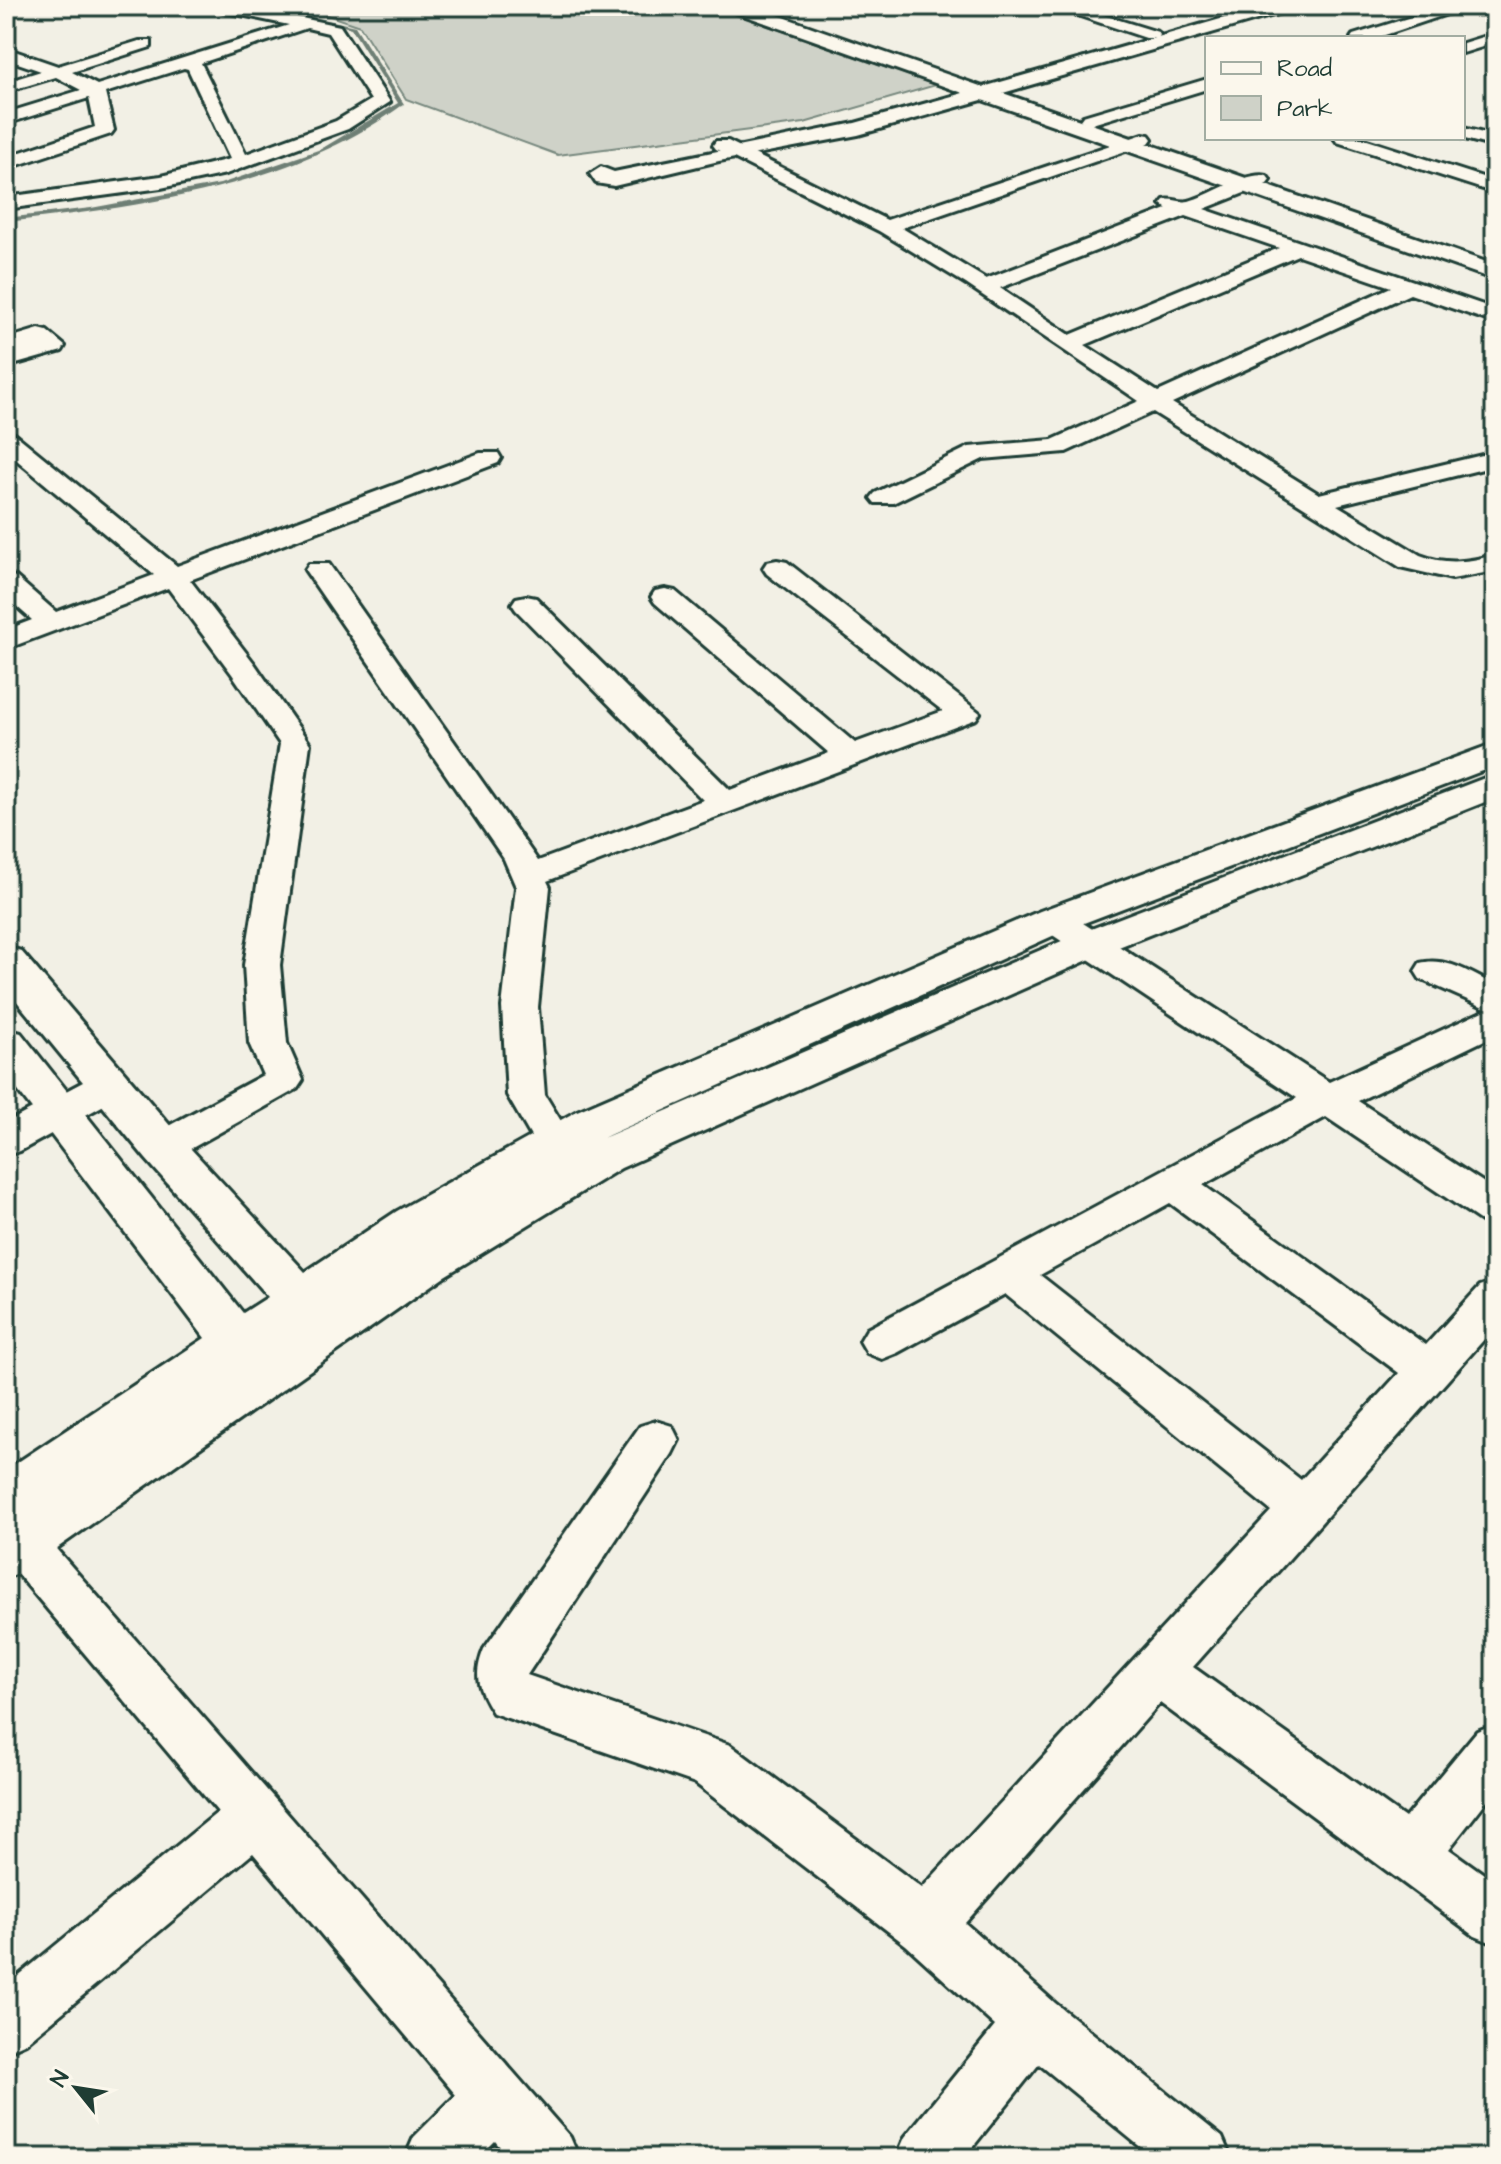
<svg xmlns="http://www.w3.org/2000/svg" width="1501" height="2164" font-family="'Architects Daughter',sans-serif">
	<style>
		.green { fill: #cfd2c8; stroke: #77887e; stroke-width: 2 }
		.lines { fill: none; stroke-linecap: round; stroke-linejoin: round }
		.stream { fill: #6e7f75; fill-rule: evenodd }
		.minor-casing { stroke: #1f3d34; stroke-width: 6 }
		.tertiary-casing { stroke: #1f3d34; stroke-width: 6 }
		.minor { fill: #fbf7ec; fill-rule: evenodd }
		.tertiary { fill: #fbf7ec; fill-rule: evenodd }
	</style>
	<rect width="100%" height="100%" fill="#f2f0e5"/>
	<filter id="ink" filterUnits="userSpaceOnUse"><feTurbulence type="fractalNoise" baseFrequency=".0125" numOctaves="2"/><feDisplacementMap in="SourceGraphic" scale="16" xChannelSelector="R" yChannelSelector="G"/><feConvolveMatrix kernelMatrix="1 2 1 2 8 2 1 2 1" color-interpolation-filters="sRGB"/></filter>
	<g filter="url(#ink)">
		<path class="green" d="M300,6H711L936,85L804,123L558,155L406,99L360,26Z"/>
		<g class="lines">
			<path class="stream" d="M255,6H264L355,26L404,104C290,188 142,206 6,222V218L91,208L220,184L321,149L398,103L351,28Z"/>
			<g class="minor-casing">
				<path id="minor" d="M213,6H244L340,26L390,102L348,129L226,174L161,188L6,209V197L161,176L230,159L188,69L184,68L105,93L114,130L111,134L6,169V157L95,127L89,98L6,124V113L81,90L56,77L6,92V82L41,71L6,59V48L58,66L139,41H151V47L72,72L97,85L289,25L221,11ZM307,28L328,33L371,100L336,121L246,154L201,63Z
					M1050,6H1074L1158,32L1160,35L1158,38H1146Z
					M1447,6H1471L1376,38H1351L1353,35Z
					M1495,33V43L1463,53V43Z
					M1207,79V89L1089,125L1080,120L1083,116Z
					M1463,128L1495,136V147L1461,138Z
					M1143,134L1149,135L1152,139L1149,143L902,228L986,279L1167,209L1161,204L1164,200C1173,198 1180,203 1189,201C1210,196 1246,171 1267,176L1270,180L1267,184L1204,209L1495,309V323L1410,294L1172,403L1319,494L1495,452V466L1337,505L1420,555C1446,565 1468,562 1495,555V571L1452,579L1400,567L1153,412L1066,452L983,459L893,503H875L871,498L875,493L969,447L1052,440L1139,401L966,284L879,231L716,149L713,145L716,141H728L887,220ZM1186,216L1279,248L1070,335L1000,288ZM1298,255L1391,287L1158,392L1085,345Z
					M1334,138H1361L1495,181V193L1337,142Z
					M39,329L47,331L65,346L62,351L6,367V339Z
					M6,432L15,434L177,566L480,453H498L501,458L498,463L190,580L254,663L310,744L280,965L287,1043L303,1080L297,1089L176,1157L162,1161L148,1157L142,1147L148,1137L263,1075L249,1043L244,965L280,744L232,674L168,588L6,649V630L32,620L6,597V575L16,577L56,612L154,575L6,451Z
					M777,560L787,562L980,713L976,719L547,881L550,887L538,1007L545,1095L575,1144L569,1154L555,1158L541,1154L507,1095L502,1007L516,887L504,859L305,570L309,564H329L538,861L703,800L516,610L512,604L516,598L526,596L536,598L730,790L829,753L655,603L651,597L655,591L665,589L675,591L855,743L943,711L767,574L763,568L767,562Z
					M1054,909L1066,912L1329,1082L1488,1009L1420,979L1415,971L1420,963C1446,956 1472,974 1495,985V1035L1358,1101L1495,1190V1225L1481,1221L1326,1117L1203,1185L1426,1345L1480,1286L1495,1281V1327L1193,1667L1405,1818L1477,1731L1495,1724V1790L1449,1849L1495,1882V1944L1475,1936L1160,1703L965,1923L1055,2003L1222,2137L1231,2158H1154L1039,2064L964,2158H896L905,2137L995,2026L906,1945L695,1783L493,1713C478,1690 473,1676 484,1649L640,1426L656,1421L672,1426L679,1440L672,1454L527,1675L730,1745L922,1888L1271,1511L1005,1294L897,1353L882,1359L867,1353L860,1341L867,1329L1297,1098L1042,928L1037,920L1042,912ZM1170,1203L1399,1373L1301,1480L1040,1275Z
					M111,1071L124,1074L130,1084L124,1094L20,1151L6,1155V1123L98,1074Z
					M20,1521L37,1527L570,2137L579,2158H509L495,2141L478,2158H405L414,2137L456,2095L253,1853L26,2043L6,2052V1986L218,1812L6,1560V1526Z"/>
			</g>
			<g class="tertiary-casing">
				<path id="tertiary" d="M726,6H752L983,87L1266,6H1294L1291,10L1003,93L1495,265V280L982,100L858,135L719,161L614,186L596,183L590,174L601,167L614,172L855,123L963,93L729,10Z
					M1495,743V766L1068,929L609,1135L603,1138L1078,934L1495,774V798L1106,952L621,1168L443,1277L26,1570L6,1578V1470L205,1338L6,1075V1029L21,1033L243,1313L268,1297L146,1159L6,988V947L21,951L178,1135L305,1272L397,1211L577,1111L1040,911Z"/>
			</g>
			<use href="#minor" class="minor"/>
			<use href="#tertiary" class="tertiary"/>
		</g>
	</g>
	<rect width="1501" height="2164" fill="none" stroke="#fbf7ec" stroke-width="32"/>
	<rect x="16" y="16" width="1469" height="2132" fill="none" stroke="#1f3d34" stroke-width="3" filter="url(#ink)"/>
	<rect x="1205" y="36" width="260" height="104" fill="#fbf7ec" stroke="#a3ada2" stroke-width="2"/>
	<rect x="1221" y="62" width="40" height="12" fill="#fbf7ec" stroke="#a3ada2" stroke-width="2"/>
	<text x="1277" y="76" font-size="24" fill="#1f3d34">Road</text>
	<rect x="1221" y="96" width="40" height="24" fill="#cfd2c8" stroke="#a3ada2" stroke-width="2"/>
	<text x="1277" y="116" font-size="24" fill="#1f3d34">Park</text>
	<g transform="translate(76 2088) rotate(300)" stroke="#fbf7ec" stroke-width="6" paint-order="stroke">
	<path d="M0-6L14 30L0 20L-14 30Z" fill="#1f3d34"/>
	<text y="-12" font-size="22" font-weight="bold" text-anchor="middle" fill="#1f3d34">N</text>
	</g>
</svg>
